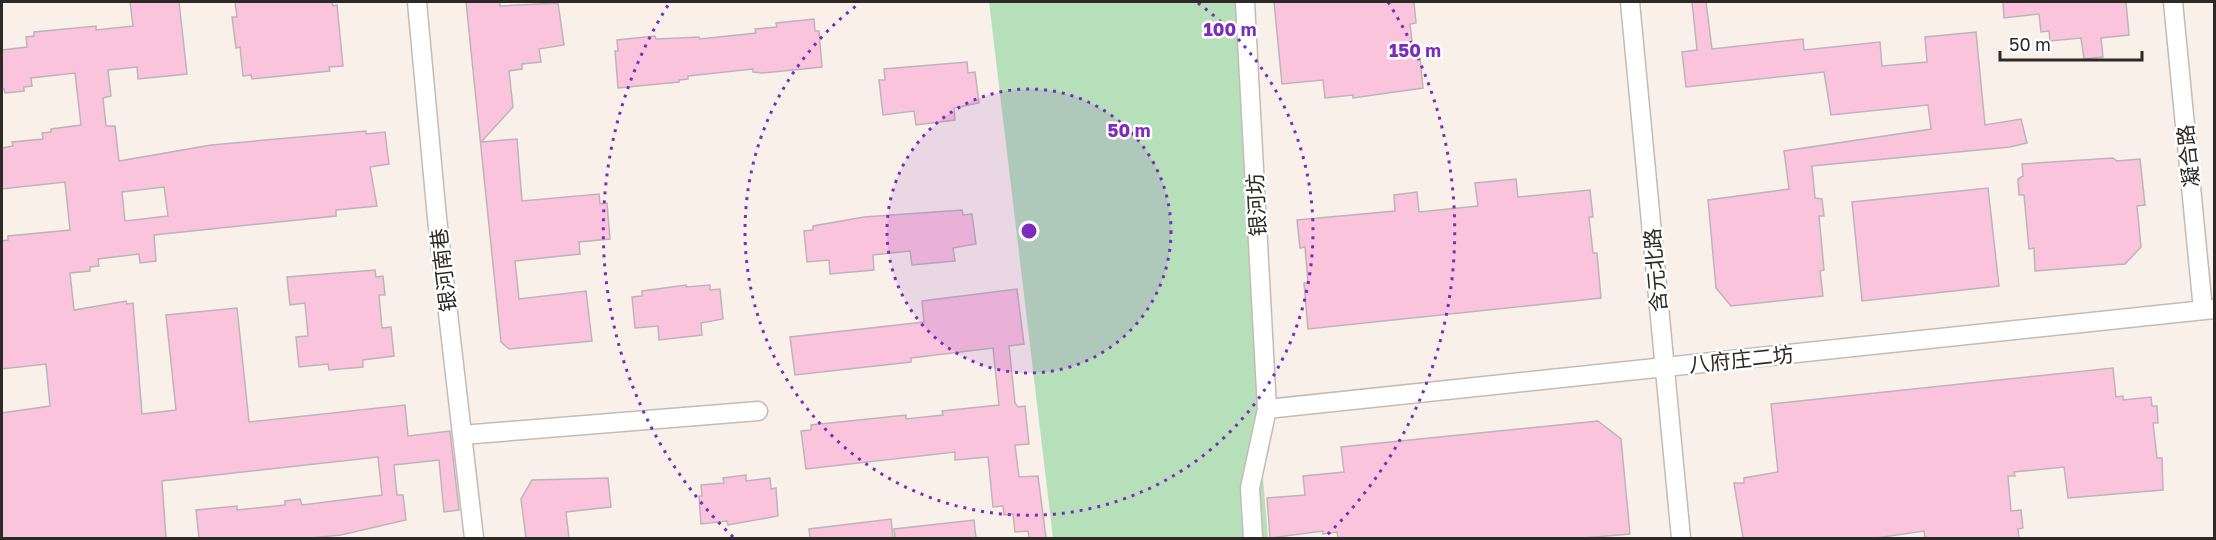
<svg xmlns="http://www.w3.org/2000/svg" width="2216" height="540" font-family="'Golos Text','Noto Sans SC',sans-serif">
	<style>
		.green { fill: #b6e0ba }
		.building { fill: #f9c4dc; stroke: #beb4b8; stroke-width: 1.5; fill-rule: evenodd }
		.lines { fill: none; stroke-linecap: round; stroke-linejoin: round }
		.minor-casing { stroke: #c4bbb5; stroke-width: 21 }
		.minor { stroke: #fff; stroke-width: 18 }
		.ring { fill: none; stroke: #7b2cbf; stroke-width: 3; stroke-dasharray: 3 6 }
		.labels { text-anchor: middle; dominant-baseline: central; stroke-width: 5; stroke-linejoin: round; paint-order: stroke }
		.street-label { font-size: 21px; fill: #2c2926; stroke: #fff }
		.centre { fill: #7b2cbf; stroke: #fff; stroke-width: 3 }
		.ring-label { font-size: 18px; text-anchor: middle; font-weight: bold; fill: #7b2cbf; stroke: #fff; stroke-width: 5; stroke-linejoin: round; paint-order: stroke }
	</style>
	<rect width="100%" height="100%" fill="#faf0ea"/>
	<path class="green" d="M989,2H1240L1257,407L1268,538H1053Z"/>
	<path class="building" d="M130,2H179L187,74L138,79L137,67L108,70L111,96L103,98L106,126H115L119,161L211,145L366,131V134L385,132L389,164L370,167L377,206L336,210V216L154,235L156,261L140,263L139,254L98,259L99,266L90,267V271L70,273L74,310L126,301L127,304L133,303L142,414L176,410L166,315L237,308L249,422L405,405L408,436L450,431L459,510L444,512L439,460L394,465L397,495H403L406,520L341,535L311,538H199L196,510L237,506V510L285,505V501L300,499L302,505L382,495L378,457L162,481L166,538H2V413L50,406L46,364L2,369V241L8,240V236L70,230L65,182L2,189V148L13,146L12,142L43,139L42,133L51,132V129L81,125L75,73L31,78L32,86L24,87V91L5,93L4,89H2V50L27,47L26,37L34,36V32L96,26V30L133,26ZM164,187L168,216L125,221L122,192Z
		M235,2H332L333,6L337,5L343,66L329,67L330,71L252,79L251,75L243,76L240,47L236,48L232,17H237Z
		M466,2H500V6L558,3L564,45L539,49L541,62L522,64V69L509,71L513,107L481,142L517,139L522,201L599,194L600,204L607,203L610,239L579,242L580,254L515,261L519,299L586,291L592,341L509,349L501,342Z
		M1274,2H1414L1416,23L1410,24L1414,59L1420,58L1423,88L1353,98V95L1325,98L1323,80L1282,84Z
		M1692,2H1706L1712,49L1803,39L1804,50L1880,42L1882,66L1927,62L1925,37L1976,32L1985,125L2021,119L2027,143L2010,147L1812,166L1815,198L1822,199L1824,216H1819L1824,270L1820,271L1823,296L1731,306L1716,288L1708,200L1789,189L1784,151L1931,129L1928,105L1831,115L1824,72L1686,87L1682,52L1697,50Z
		M2003,2H2126L2129,35L2101,38L2103,57L2084,59L2081,38L2050,41L2049,31L2041,32L2039,14L2004,18Z
		M814,19L815,31H819L822,67L763,73L753,72V69L688,76V79L679,80V82L618,88L615,51H618L617,40L655,36L656,39L699,37L700,39L756,33L755,29L777,27L776,23Z
		M967,62L968,73L975,72L979,103L954,108L955,120L916,125L914,111L883,115L879,80H885L884,69Z
		M2113,158L2117,161L2140,159L2145,205L2137,206L2141,247L2125,264L2035,271L2034,248L2029,249L2024,195H2019L2018,179L2023,176L2022,164Z
		M1516,179L1518,197L1590,190L1593,217H1589L1593,253H1597L1601,298L1308,329L1304,283L1308,282L1305,247L1300,248L1297,220L1395,211L1394,195L1417,192L1419,212L1478,206L1475,183Z
		M1988,188L1999,286L1862,301L1852,202Z
		M962,210L963,215L972,214L976,244L953,248L955,261L912,265L910,251L873,255L874,270L830,274L829,260L807,262L804,231L813,230V226L864,217Z
		M375,270L376,277L383,276L385,295H379L382,328L391,327L394,356L363,360V367L329,370L328,364L299,367L296,337L308,336L305,303L290,305L287,277Z
		M686,285V287L710,285V290L720,289L723,319L701,323L702,335L659,340L658,326L635,328L632,297L642,296V291Z
		M1017,289L1024,344L1009,346L1015,403L1018,407L1025,406L1029,444L1015,445L1019,477L1038,476L1046,538H1029L1028,531L1015,532L1013,514L1004,515L1003,506L993,507L988,457L955,460V452L806,469L801,431L811,430V425L906,415V419L943,415L942,411L999,405L993,348L911,358V362L795,375L790,337L924,322L922,301Z
		M2113,368L2116,397L2123,396V400L2151,397L2152,406H2157L2158,423H2153L2157,458H2162L2163,490L2068,498L2064,467L2014,472L2015,476H2008L2011,511L2021,510L2023,528L2018,529L2019,538H1925L1924,531L1876,538H1743L1734,483H1744V478L1778,472L1771,404Z
		M1598,421L1621,439L1630,534L1583,538H1338L1337,532L1323,534V531L1270,538L1267,498L1305,495L1303,476L1344,472L1341,447Z
		M746,475V481L770,478L771,489L776,488L778,516L728,525L727,521L701,524L699,496H702L701,485L724,483L723,478Z
		M608,478L611,507L566,512L569,538H526L521,499L532,480Z
		M891,519L893,538H810L809,529Z
		M974,520L976,538H895L894,529Z"/>
	<g class="lines">
		<g class="minor-casing">
			<path id="minor" d="M417,2L437,218L474,538
				M1245,2L1267,409L1250,488L1253,538
				M1630,2L1681,538
				M2173,2L2203,310
				M1267,409L2214,309
				M462,435L758,411"/>
		</g>
		<use href="#minor" class="minor"/>
	</g>
	<circle cx="1029" cy="231" r="142" fill="#7b2cbf" fill-opacity=".12"/>
	<g class="ring">
		<circle cx="1029" cy="231" r="142"/>
		<path d="M1198 3A284 284 0 1 1 860 3"/>
		<path d="M733 537A426 426 0 0 1 670 2M1388 2A426 426 0 0 1 1325 537"/>
	</g>
	<g class="labels">
		<g class="street-label">
			<text transform="translate(2188 156) rotate(-96)">凝合路</text>
			<text transform="translate(1256 205) rotate(-93)">银河坊</text>
			<text transform="translate(443 270) rotate(-97)">银河南巷</text>
			<text transform="translate(1655 270) rotate(-95)">含元北路</text>
			<text transform="translate(1741 359) rotate(-6)">八府庄二坊</text>
		</g>
	</g>
	<circle cx="1029" cy="231" r="9" class="centre"/>
	<g class="ring-label">
		<text x="1230" y="36">100 m</text>
		<text x="1415" y="57">150 m</text>
		<text x="1129" y="137">50 m</text>
	</g>
	<rect width="2216" height="540" fill="none" stroke="#2c2926" stroke-width="6"/>
	<path d="M2000 51v9h142v-9" fill="none" stroke="#2c2926" stroke-width="3"/>
	<text x="2009" y="51" font-size="18" fill="#2c2926" stroke="#ffffff" stroke-width="4.5" paint-order="stroke">50 m</text>
</svg>
